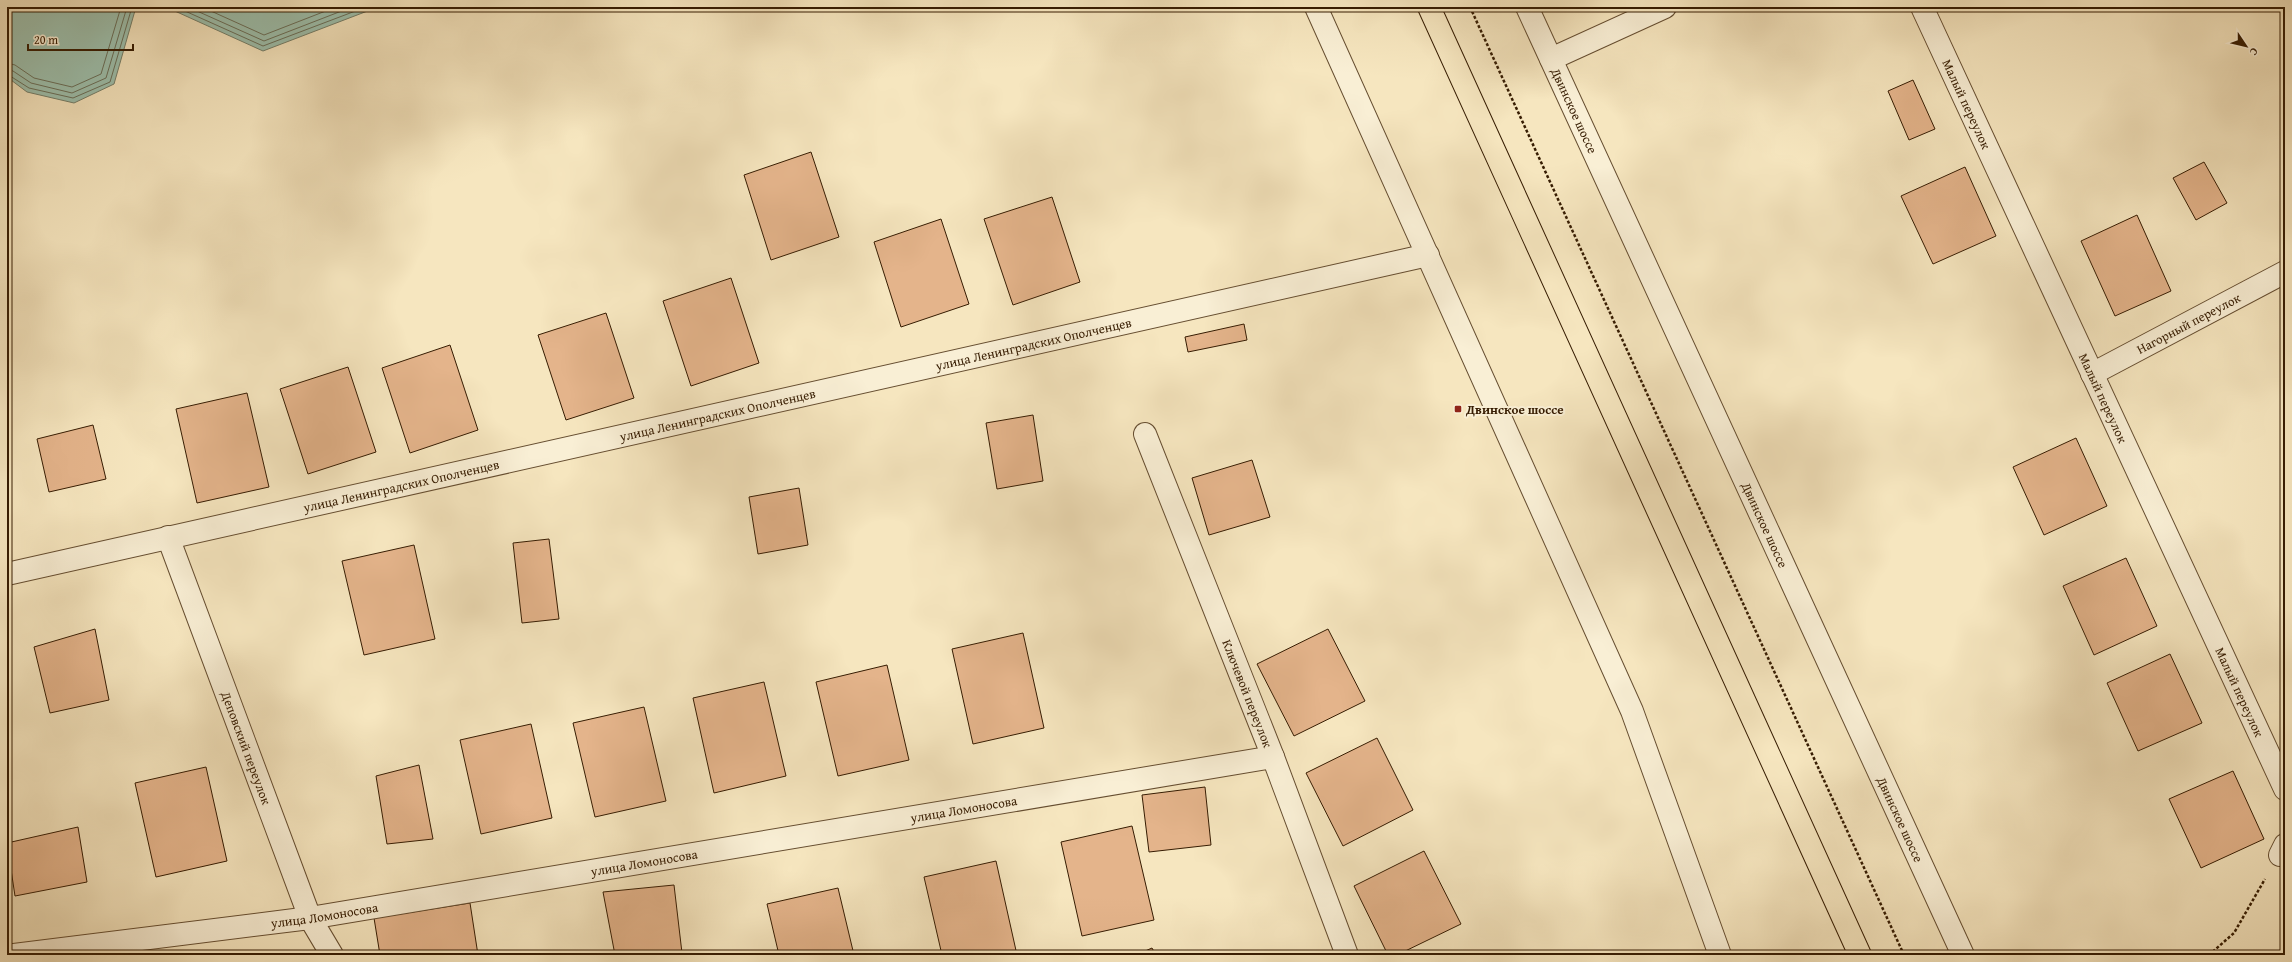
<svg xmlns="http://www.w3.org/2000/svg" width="2292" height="962" font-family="'Gentium Book Plus',serif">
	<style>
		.water { fill: #9dc0ad; stroke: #747e69 }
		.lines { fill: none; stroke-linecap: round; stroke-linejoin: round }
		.shore { stroke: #6a6e58; stroke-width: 1 }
		.building { fill: #e4b48b; stroke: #361c02 }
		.minor-casing { stroke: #664e31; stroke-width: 24 }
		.primary-casing { stroke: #361c02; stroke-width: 24 }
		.path { stroke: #361c02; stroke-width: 2.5; stroke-dasharray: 3 2; stroke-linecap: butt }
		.minor { stroke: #f9efd5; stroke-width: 22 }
		.primary { stroke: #f6e6bf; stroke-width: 22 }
		.poi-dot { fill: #8f2418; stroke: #f9efd5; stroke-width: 1.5 }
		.labels { text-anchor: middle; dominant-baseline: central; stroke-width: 4; stroke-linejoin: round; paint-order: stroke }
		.street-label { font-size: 13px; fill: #361c02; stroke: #f9efd5 }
		.poi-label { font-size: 13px; font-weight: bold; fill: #361c02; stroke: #f9efd5; text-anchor: start }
	</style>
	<rect width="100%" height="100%" fill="#f6e6bf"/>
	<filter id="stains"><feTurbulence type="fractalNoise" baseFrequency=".005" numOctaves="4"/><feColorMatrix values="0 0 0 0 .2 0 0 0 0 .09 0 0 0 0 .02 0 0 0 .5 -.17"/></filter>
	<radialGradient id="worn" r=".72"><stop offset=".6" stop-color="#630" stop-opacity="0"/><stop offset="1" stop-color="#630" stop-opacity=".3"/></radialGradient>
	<path class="water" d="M7,7H136L114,84L74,103L27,92L7,77Z
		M166,7H378L263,51Z"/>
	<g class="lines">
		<path class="shore" d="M176,7L263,46L366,7
			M188,7L264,41L352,7
			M202,7L264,35L336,7
			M7,63L15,65L34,78L72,87L101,74L121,7
			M7,69L13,71L31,83L72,93L106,78L127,7
			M7,74L29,88L73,98L110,82L132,7"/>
	</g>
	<path class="building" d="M1913,80L1935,129L1909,140L1888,91Z
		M811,152L839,237L771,260L744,175Z
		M2204,162L2227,203L2196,220L2173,178Z
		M1965,167L1996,236L1933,264L1901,196Z
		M1052,197L1080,282L1013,305L984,219Z
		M2137,215L2171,291L2115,316L2081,241Z
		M941,219L969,304L901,327L874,242Z
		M731,278L759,363L691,386L663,301Z
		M606,313L634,398L566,420L538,335Z
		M1244,324L1247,340L1188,352L1185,337Z
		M450,345L478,430L410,453L382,368Z
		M348,367L376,452L308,474L280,389Z
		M247,393L269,487L197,503L176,409Z
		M1033,415L1043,481L997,489L986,423Z
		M93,425L106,479L49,492L37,439Z
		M2076,438L2107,506L2044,535L2013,467Z
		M1252,460L1270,517L1209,535L1192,478Z
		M799,488L808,545L758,554L749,497Z
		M549,539L559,619L522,623L513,543Z
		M414,545L435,639L364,655L342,561Z
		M2126,558L2157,626L2094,655L2063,586Z
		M95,629L109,700L50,713L34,647Z
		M1328,629L1365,701L1294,736L1257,664Z
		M1023,633L1044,728L973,744L952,649Z
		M2170,654L2202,723L2138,751L2107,683Z
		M887,665L909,760L838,776L816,682Z
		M764,682L786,776L714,793L693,698Z
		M644,707L666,801L595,817L573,723Z
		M531,724L552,818L481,834L460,740Z
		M1377,738L1413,810L1343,846L1306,773Z
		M419,765L433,839L387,844L376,776Z
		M206,767L227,861L156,877L135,783Z
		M2233,771L2264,839L2201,868L2169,799Z
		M1205,787L1211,845L1149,852L1142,795Z
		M1132,826L1154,920L1082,936L1061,842Z
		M78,827L87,882L15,896L7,843Z
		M1424,851L1461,924L1397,955H1388L1354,886Z
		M996,861L1017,955H942L924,877Z
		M674,885L682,953L615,955L603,892Z
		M838,888L854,955H779L767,904Z
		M470,903L478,955H380L374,918Z
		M1152,948L1156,955H1136Z"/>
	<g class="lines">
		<g class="minor-casing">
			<g id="minor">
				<path d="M1316,7L1632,711L1720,955"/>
				<path id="s1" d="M1527,7L1963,955"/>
				<path id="s2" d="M1922,7L2285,789"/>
				<path d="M1551,59L1665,7"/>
				<path id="s3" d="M2092,374L2285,272"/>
				<path id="s4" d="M1145,434L1273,757L1347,955"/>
				<path id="s5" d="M168,537L310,918L332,955"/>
				<path id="s6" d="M7,574L1428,255"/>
				<path d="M2280,855L2285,845"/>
				<path id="s7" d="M14,955L310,918L1273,757"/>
			</g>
		</g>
		<g class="primary-casing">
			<path id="primary" d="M1429,7L1860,955"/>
		</g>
		<path class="path" d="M1470,7L1904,955
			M2209,955L2234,933L2265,879"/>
		<use href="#minor" class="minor"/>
		<use href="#primary" class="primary"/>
	</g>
	<rect class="poi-dot" x="1454" y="405" width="8" height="8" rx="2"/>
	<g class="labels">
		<g class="street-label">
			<text stroke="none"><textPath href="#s2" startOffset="107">Малый переулок</textPath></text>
			<text stroke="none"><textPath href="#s1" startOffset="114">Двинское шоссе</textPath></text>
			<text stroke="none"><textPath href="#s3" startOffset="109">Нагорный переулок</textPath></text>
			<text stroke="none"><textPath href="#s6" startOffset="1052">улица Ленинградских Ополченцев</textPath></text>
			<text stroke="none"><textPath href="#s2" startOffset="431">Малый переулок</textPath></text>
			<text stroke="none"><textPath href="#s6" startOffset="728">улица Ленинградских Ополченцев</textPath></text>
			<text stroke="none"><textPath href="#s6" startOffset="404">улица Ленинградских Ополченцев</textPath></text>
			<text stroke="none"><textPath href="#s1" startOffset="570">Двинское шоссе</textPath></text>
			<text stroke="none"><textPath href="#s2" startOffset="755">Малый переулок</textPath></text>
			<text stroke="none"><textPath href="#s4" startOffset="279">Ключевой переулок</textPath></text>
			<text stroke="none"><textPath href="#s5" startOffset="225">Деповский переулок</textPath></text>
			<text stroke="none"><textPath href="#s7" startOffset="961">улица Ломоносова</textPath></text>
			<text stroke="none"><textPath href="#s1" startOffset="894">Двинское шоссе</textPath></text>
			<text stroke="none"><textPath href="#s7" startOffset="637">улица Ломоносова</textPath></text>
			<text stroke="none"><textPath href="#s7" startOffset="313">улица Ломоносова</textPath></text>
		</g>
		<g class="poi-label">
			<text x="1466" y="409">Двинское шоссе</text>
		</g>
	</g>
	<rect width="2292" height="962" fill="none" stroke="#f6e6bf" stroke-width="24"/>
	<rect x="8" y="8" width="2276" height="946" fill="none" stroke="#361c02" stroke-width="2"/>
	<rect x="12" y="12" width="2268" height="938" fill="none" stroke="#361c02"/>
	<g transform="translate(2246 46) rotate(125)" stroke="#f9efd5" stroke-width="3" paint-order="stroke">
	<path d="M0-3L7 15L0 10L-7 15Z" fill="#361c02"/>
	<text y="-6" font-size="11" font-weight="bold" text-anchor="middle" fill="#361c02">С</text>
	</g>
	<path d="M28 44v6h105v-6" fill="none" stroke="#361c02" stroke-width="2"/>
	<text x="34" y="44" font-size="12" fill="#361c02" stroke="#f9efd5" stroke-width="3" paint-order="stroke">20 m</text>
	<rect width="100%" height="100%" filter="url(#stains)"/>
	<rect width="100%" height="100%" fill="url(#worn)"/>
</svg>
